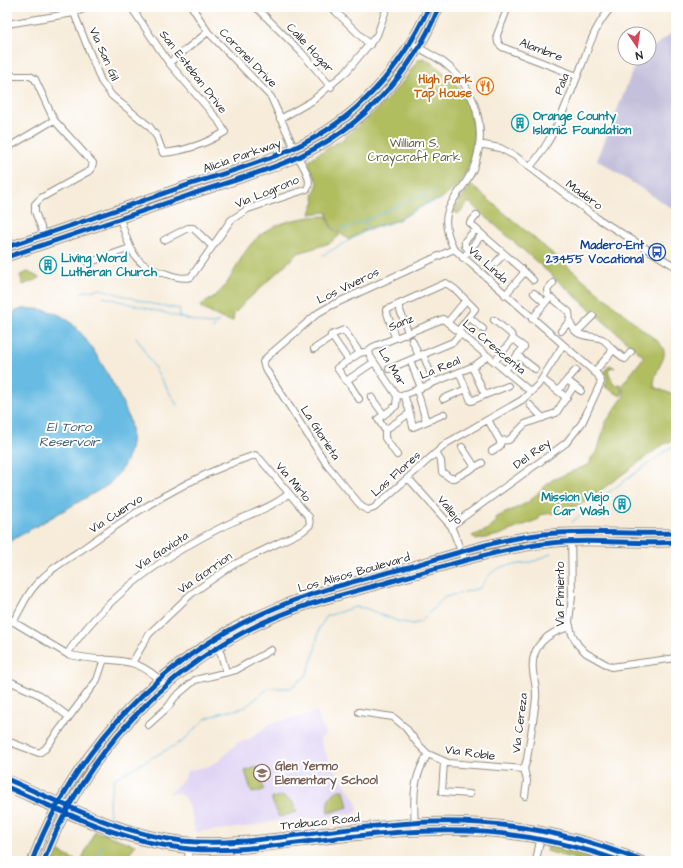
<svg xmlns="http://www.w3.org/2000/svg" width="683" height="868" font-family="'Architects Daughter',sans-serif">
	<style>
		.built { fill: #e0d4f4 }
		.industrial { fill: #c4c0db }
		.green { fill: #b1be61; stroke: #6e7446 }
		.water { fill: #67bbe3; stroke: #497387 }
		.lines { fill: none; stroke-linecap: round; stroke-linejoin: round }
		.stream { stroke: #67bbe3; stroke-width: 1 }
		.minor-casing { stroke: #918c82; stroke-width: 8 }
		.major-casing { stroke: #918c82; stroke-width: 10 }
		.minor { stroke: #fff; stroke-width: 6 }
		.major { stroke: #febb71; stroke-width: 8 }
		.cycleway-casing { stroke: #fff; stroke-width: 8 }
		.cycleway { stroke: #0057b8; stroke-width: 5 }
		.labels { text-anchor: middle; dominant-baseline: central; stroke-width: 4; stroke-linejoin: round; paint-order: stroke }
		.street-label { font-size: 12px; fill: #2b2b2b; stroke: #fff }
		.food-label { font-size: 12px; font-weight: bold; fill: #c56008; stroke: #fff; text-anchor: end }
		.culture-label { font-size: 12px; font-weight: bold; fill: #0d838f; stroke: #fff; text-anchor: start }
		.park-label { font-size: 12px; fill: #5a5e3e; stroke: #fff }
		.transit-label { font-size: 12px; font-weight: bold; fill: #164399; stroke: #fff; text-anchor: end }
		.education-label { font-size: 12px; font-weight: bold; fill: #785e54; stroke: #fff; text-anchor: start }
		.water-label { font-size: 13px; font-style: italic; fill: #405d6b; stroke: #fff }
	</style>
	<rect width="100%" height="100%" fill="#fff"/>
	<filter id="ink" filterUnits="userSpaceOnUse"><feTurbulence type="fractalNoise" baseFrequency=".025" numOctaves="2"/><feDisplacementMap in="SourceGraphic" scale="8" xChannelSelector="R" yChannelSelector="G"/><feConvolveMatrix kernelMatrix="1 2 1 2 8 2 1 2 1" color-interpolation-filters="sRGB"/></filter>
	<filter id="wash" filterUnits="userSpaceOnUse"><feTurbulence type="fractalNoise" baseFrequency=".012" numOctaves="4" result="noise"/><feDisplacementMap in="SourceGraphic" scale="16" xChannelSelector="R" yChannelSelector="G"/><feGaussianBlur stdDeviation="0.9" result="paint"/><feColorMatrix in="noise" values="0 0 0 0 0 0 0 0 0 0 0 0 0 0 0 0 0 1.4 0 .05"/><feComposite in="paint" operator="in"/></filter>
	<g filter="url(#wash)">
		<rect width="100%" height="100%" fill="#f7ecda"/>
		<path class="built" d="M317,712L325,734L320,739L324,751L338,775L356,800L358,812L317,819L276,821L246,827L195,832L192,816L186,801L184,797L176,793L168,794L185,778L187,771L209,766L220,760L238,742L248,740L270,724Z"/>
		<path class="industrial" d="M676,30V211L597,160L637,60L649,58V50Z"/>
		<path class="green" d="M424,58C437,67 449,75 459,88C481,120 480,175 443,197C438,201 432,201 426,204C416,208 407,215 397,220C388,224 377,225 368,229C361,232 355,236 349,240L332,227L327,212L310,214L315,200L313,195L318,184L310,168L309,161L313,157L343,139L379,108L401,84L419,59Z
			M471,185L648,334C681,355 653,362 654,387L676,396V439L664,444L583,503L566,511L539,515V519L499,535L476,540L472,536L487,530L497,521L495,518L527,503L552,480L590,464L591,458L597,452L606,422L624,396L622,385L644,357L469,202L458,214L453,211Z
			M327,216L331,228L340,235L330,243L298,253L244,303L234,314L233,321L223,319L201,308L202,304C230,291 231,271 248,248C266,223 298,217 327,216Z
			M28,272L40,278L23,285L20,275Z
			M610,365L615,368L612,367L608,371L614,385L620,384L622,393L621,396L605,387L607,380L604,372Z
			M257,767L264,790L252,793L245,771Z
			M339,790H344L348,807L328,813C326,802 329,795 339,790Z
			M282,796L292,801L297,812L279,817L278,815L271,798Z
			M95,831L135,845L125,861H81Z
			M547,846L584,854L604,861H582L546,851Z
			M59,852L77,861H49L53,854Z"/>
		<path class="water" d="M22,309C38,308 53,310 66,319C87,332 119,392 128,416C131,424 132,434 131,443C129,460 120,473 108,485L7,543V314Z"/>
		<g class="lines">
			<path class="stream" d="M427,204L442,199
				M341,226L345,229
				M343,230L436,189
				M368,230L397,221L427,204L424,196
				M323,255L368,230L364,220
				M81,292L101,289L152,304L180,309L179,316
				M104,297L202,323L213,324L219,321
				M213,329L217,323
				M136,337L177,405
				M572,522L605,495L670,448L676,446
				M110,817L109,801L115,778L183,741L205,719L220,713L244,708L269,688H290L306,676L315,651L319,628L327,616L355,607L365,608L397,621L413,624L420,622L445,597L480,588C498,559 506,569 534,561C540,560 546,556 551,553
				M94,861L103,844"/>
		</g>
	</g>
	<g filter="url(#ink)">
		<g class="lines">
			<g class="minor-casing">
				<path id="minor" d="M192,7L208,32L271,97L294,148
					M256,7L301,52L331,87
					M331,7L370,45
					M508,7L497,35L498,43L502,47L577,76
					M74,13L101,81L112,96L149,126L157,137L163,153C184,151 207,143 225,132L218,120L169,63L131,7
					M7,24L74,13L88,7
					M411,43C422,50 433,55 443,62C476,87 489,130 473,169C459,200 433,208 454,249L598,375L601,382L582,423L566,443L451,526
					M169,63L208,32
					M7,76H30L35,79L54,120L93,163L91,170L41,198L35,204V212L44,235
					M280,119L312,101L347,71L377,35L387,7
					M479,144L500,148L515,156L597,218L676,267
					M7,148L54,120
					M530,167C555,138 567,103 581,67C589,46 596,23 612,7
					M120,219C131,250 132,266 167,274C176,277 182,279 191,277L231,220L248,209L307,189C313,180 303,166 298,157
					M476,229L470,223L477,215
					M164,240L188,228H193L212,246
					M454,249L332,305L318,313L267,357L263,362L265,368L327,465L362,507L368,510L374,508L447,443L522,400L538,385L563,345
					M469,250L465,246V241L476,229L485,237
					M463,258L480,237H485L523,270V274L505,295
					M88,263L130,248
					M490,269L504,254
					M523,270L533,280
					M534,293L545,303
					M549,298L547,290L553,283
					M398,305L408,332
					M469,317L483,329
					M532,319L549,298H552L569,312C570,316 569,321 571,325C579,340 590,334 602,339C606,341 609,345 611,348V353L594,372
					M494,320L511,334L513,339
					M448,322L466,300
					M561,331L570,321
					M577,332L593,316
					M395,337L386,310L446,283L456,290L475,309L458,331
					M412,340L419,356
					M611,348L625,359L631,352
					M314,349L332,337
					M369,351L360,353L337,368L346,381L374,362
					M423,354L434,382
					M517,355L535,369
					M410,360L453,342L461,333
					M349,361L331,335L344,330L360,353
					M495,361L513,339L524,347L505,370
					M389,369L410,360L421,388
					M576,370L567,380L581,391
					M459,372L471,401L485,395L472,367
					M542,379L567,398
					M347,380L359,399
					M417,390L426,421
					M558,391L567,380
					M485,395L508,386
					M397,396L370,356L369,350L373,347L443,319L531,392
					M397,396L406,394L474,366L488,356
					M397,396L396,406L378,419L385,430V438L397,455
					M371,397L384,415
					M443,399L466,389
					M530,405L543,418
					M410,413L413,427L444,414
					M488,420L500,441L509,440L525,424L556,413L574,386
					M385,430L410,413L404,394
					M462,447L475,467
					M492,451L500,446V441
					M436,453L441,461L442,472L450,478H455L482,463
					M409,479L451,526L465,561
					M571,532L572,596L569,622L572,634L578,645L586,653L611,667L676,658
					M7,618L67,654C108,666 132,649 166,686
					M13,622C20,611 25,598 33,588C46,572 64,561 81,550C134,512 192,475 255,455L260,459L309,517L310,525L303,531L233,565L191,594L149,634L132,663
					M212,640L221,654L226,672
					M67,654C105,597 165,555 226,525C247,515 270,509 288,494
					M7,680L40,695L69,717
					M359,712L393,717L405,727L418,744L428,754L448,763L524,769
					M148,725L168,707L175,697L195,680L236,670L271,650
					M7,741L39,753L45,749L97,680L104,659
					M444,762L442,792L470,794
					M524,769L527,759C530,739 534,719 536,698C537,689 534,680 533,671C530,646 548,632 570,627
					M524,769L527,781L525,796
					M415,830C414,800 411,781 428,754
					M188,861L189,845
					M536,861L541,835"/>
			</g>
			<g class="major-casing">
				<path id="major" d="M7,247C65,228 122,208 179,188C217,175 257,165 294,148C356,120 401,69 429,7
					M7,257C67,237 127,216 187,196C224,183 263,173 298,157C363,127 412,73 439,7
					M7,779C64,804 120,834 183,841C233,846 283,836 333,831C365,827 398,823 431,822C503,820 575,834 642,861
					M7,787C66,813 124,843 189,849C241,853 295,842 347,837C447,826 525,827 621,861
					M32,861C74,749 164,654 275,608C317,590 361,580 405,568C451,555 497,539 544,534C588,529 632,535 676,533
					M44,861C88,743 187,644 308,605C338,595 369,588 399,579C449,565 499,549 551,543C592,538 634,545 676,542"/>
			</g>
			<use href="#minor" class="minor"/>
			<use href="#major" class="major"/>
			<g class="cycleway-casing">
				<path id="cycleway" d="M7,247C65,228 122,208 179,188C217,175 257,165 294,148C356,120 401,69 429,7
					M7,257C67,237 127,216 187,196C224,183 263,173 298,157C363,127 412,73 439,7
					M7,779C64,804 120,834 183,841C233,846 283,836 333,831C365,827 398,823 431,822C503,820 575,834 642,861
					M7,787C66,813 124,843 189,849C241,853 295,842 347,837C447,826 525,827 621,861
					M32,861C74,749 164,654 275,608C317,590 361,580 405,568C451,555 497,539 544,534C588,529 632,535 676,533
					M44,861C88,743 187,644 308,605C338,595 369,588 399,579C449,565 499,549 551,543C592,538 634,545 676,542"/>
			</g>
			<use href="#cycleway" class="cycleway"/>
		</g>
	</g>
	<defs>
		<g id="restaurant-ring" transform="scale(0.9)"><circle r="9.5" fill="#fff" stroke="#e8710a" stroke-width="1.5"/><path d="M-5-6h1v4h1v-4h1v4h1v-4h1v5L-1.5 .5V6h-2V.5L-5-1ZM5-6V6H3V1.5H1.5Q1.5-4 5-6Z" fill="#e8710a"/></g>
		<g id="building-ring" transform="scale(0.9)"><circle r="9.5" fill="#fff" stroke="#0f9aa8" stroke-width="1.5"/><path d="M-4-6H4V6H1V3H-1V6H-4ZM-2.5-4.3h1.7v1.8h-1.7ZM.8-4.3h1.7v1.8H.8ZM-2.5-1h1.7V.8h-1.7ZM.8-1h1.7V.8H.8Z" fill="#0f9aa8"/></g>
		<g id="bus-ring" transform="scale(0.9)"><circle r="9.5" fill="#fff" stroke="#1a4fb4" stroke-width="1.5"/><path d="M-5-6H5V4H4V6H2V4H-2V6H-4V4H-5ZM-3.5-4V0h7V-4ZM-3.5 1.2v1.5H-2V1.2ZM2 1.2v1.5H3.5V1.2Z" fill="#1a4fb4"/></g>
		<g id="school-ring" transform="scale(0.9)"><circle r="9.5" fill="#fff" stroke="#8d6e63" stroke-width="1.5"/><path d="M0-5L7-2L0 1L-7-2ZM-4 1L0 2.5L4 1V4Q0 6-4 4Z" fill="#8d6e63"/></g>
	</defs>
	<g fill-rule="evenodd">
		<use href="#restaurant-ring" x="485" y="86"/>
		<use href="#building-ring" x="520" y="123"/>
		<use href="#bus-ring" x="657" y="252"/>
		<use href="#building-ring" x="48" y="265"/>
		<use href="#building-ring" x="622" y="504"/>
		<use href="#school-ring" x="262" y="773"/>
	</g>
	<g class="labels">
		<g class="street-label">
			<text transform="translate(310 48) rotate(47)">Calle Hogar</text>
			<text transform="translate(541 50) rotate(21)">Alambre</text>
			<text transform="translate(104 54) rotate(66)">Via San Gil</text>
			<text transform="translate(248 58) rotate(46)">Coronel Drive</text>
			<text transform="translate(193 72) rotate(52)">San Esteban Drive</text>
			<text transform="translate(562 84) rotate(-69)">Pala</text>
			<text transform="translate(242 156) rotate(-19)">Alicia Parkway</text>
			<text transform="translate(267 192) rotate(-22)">Via Logrono</text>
			<text transform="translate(584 195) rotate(36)">Madero</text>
			<text transform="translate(488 265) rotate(42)">Via Linda</text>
			<text transform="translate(348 286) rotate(-26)">Los Viveros</text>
			<text transform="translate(401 323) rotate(-23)">Sanz</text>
			<text transform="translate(494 347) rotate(40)">La Crescenta</text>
			<text transform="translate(392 367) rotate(59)">La Mar</text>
			<text transform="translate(440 368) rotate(-22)">La Real</text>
			<text transform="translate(320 433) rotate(57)">La Glorieta</text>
			<text transform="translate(532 454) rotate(-36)">Del Rey</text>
			<text transform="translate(396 474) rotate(-42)">Las Flores</text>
			<text transform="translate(293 482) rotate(50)">Via Mirlo</text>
			<text transform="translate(450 510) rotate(51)">Vallejo</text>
			<text transform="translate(116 514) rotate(-33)">Via Cuervo</text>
			<text transform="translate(162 551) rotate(-33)">Via Gaviota</text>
			<text transform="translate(205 573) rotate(-35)">Via Gorrion</text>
			<text transform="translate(354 573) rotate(-16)">Los Alisos Boulevard</text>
			<text transform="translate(560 594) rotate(-90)">Via Pimiento</text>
			<text transform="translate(520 723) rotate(-83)">Via Cereza</text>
			<text transform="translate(470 753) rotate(8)">Via Roble</text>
			<text transform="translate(320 822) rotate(-6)">Trabuco Road</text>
		</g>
		<g class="food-label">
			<text x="472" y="79">High Park<tspan x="472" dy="14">Tap House</tspan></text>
		</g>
		<g class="culture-label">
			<text x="533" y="116">Orange County<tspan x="533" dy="14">Islamic Foundation</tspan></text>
			<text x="61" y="258">Living Word<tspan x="61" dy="14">Lutheran Church</tspan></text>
			<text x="609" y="497" text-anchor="end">Mission Viejo<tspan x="609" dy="14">Car Wash</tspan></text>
		</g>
		<g class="park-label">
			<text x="414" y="143">William S.<tspan x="414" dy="14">Craycraft Park</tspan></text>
		</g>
		<g class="transit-label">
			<text x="644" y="245">Madero-Ent<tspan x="644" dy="14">23455 Vocational</tspan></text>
		</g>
		<g class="education-label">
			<text x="275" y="766">Glen Yermo<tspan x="275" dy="14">Elementary School</tspan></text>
		</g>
		<g class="water-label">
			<text x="69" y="427">El Toro<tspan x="69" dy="15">Reservoir</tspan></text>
		</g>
	</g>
	<rect width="683" height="868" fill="none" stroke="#fff" stroke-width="24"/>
	<g transform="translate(637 46) rotate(167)"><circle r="19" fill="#ffffff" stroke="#aaaaaa"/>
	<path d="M0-3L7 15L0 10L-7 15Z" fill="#d1495b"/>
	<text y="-6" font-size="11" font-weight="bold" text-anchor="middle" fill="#2b2b2b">N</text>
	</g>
</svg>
